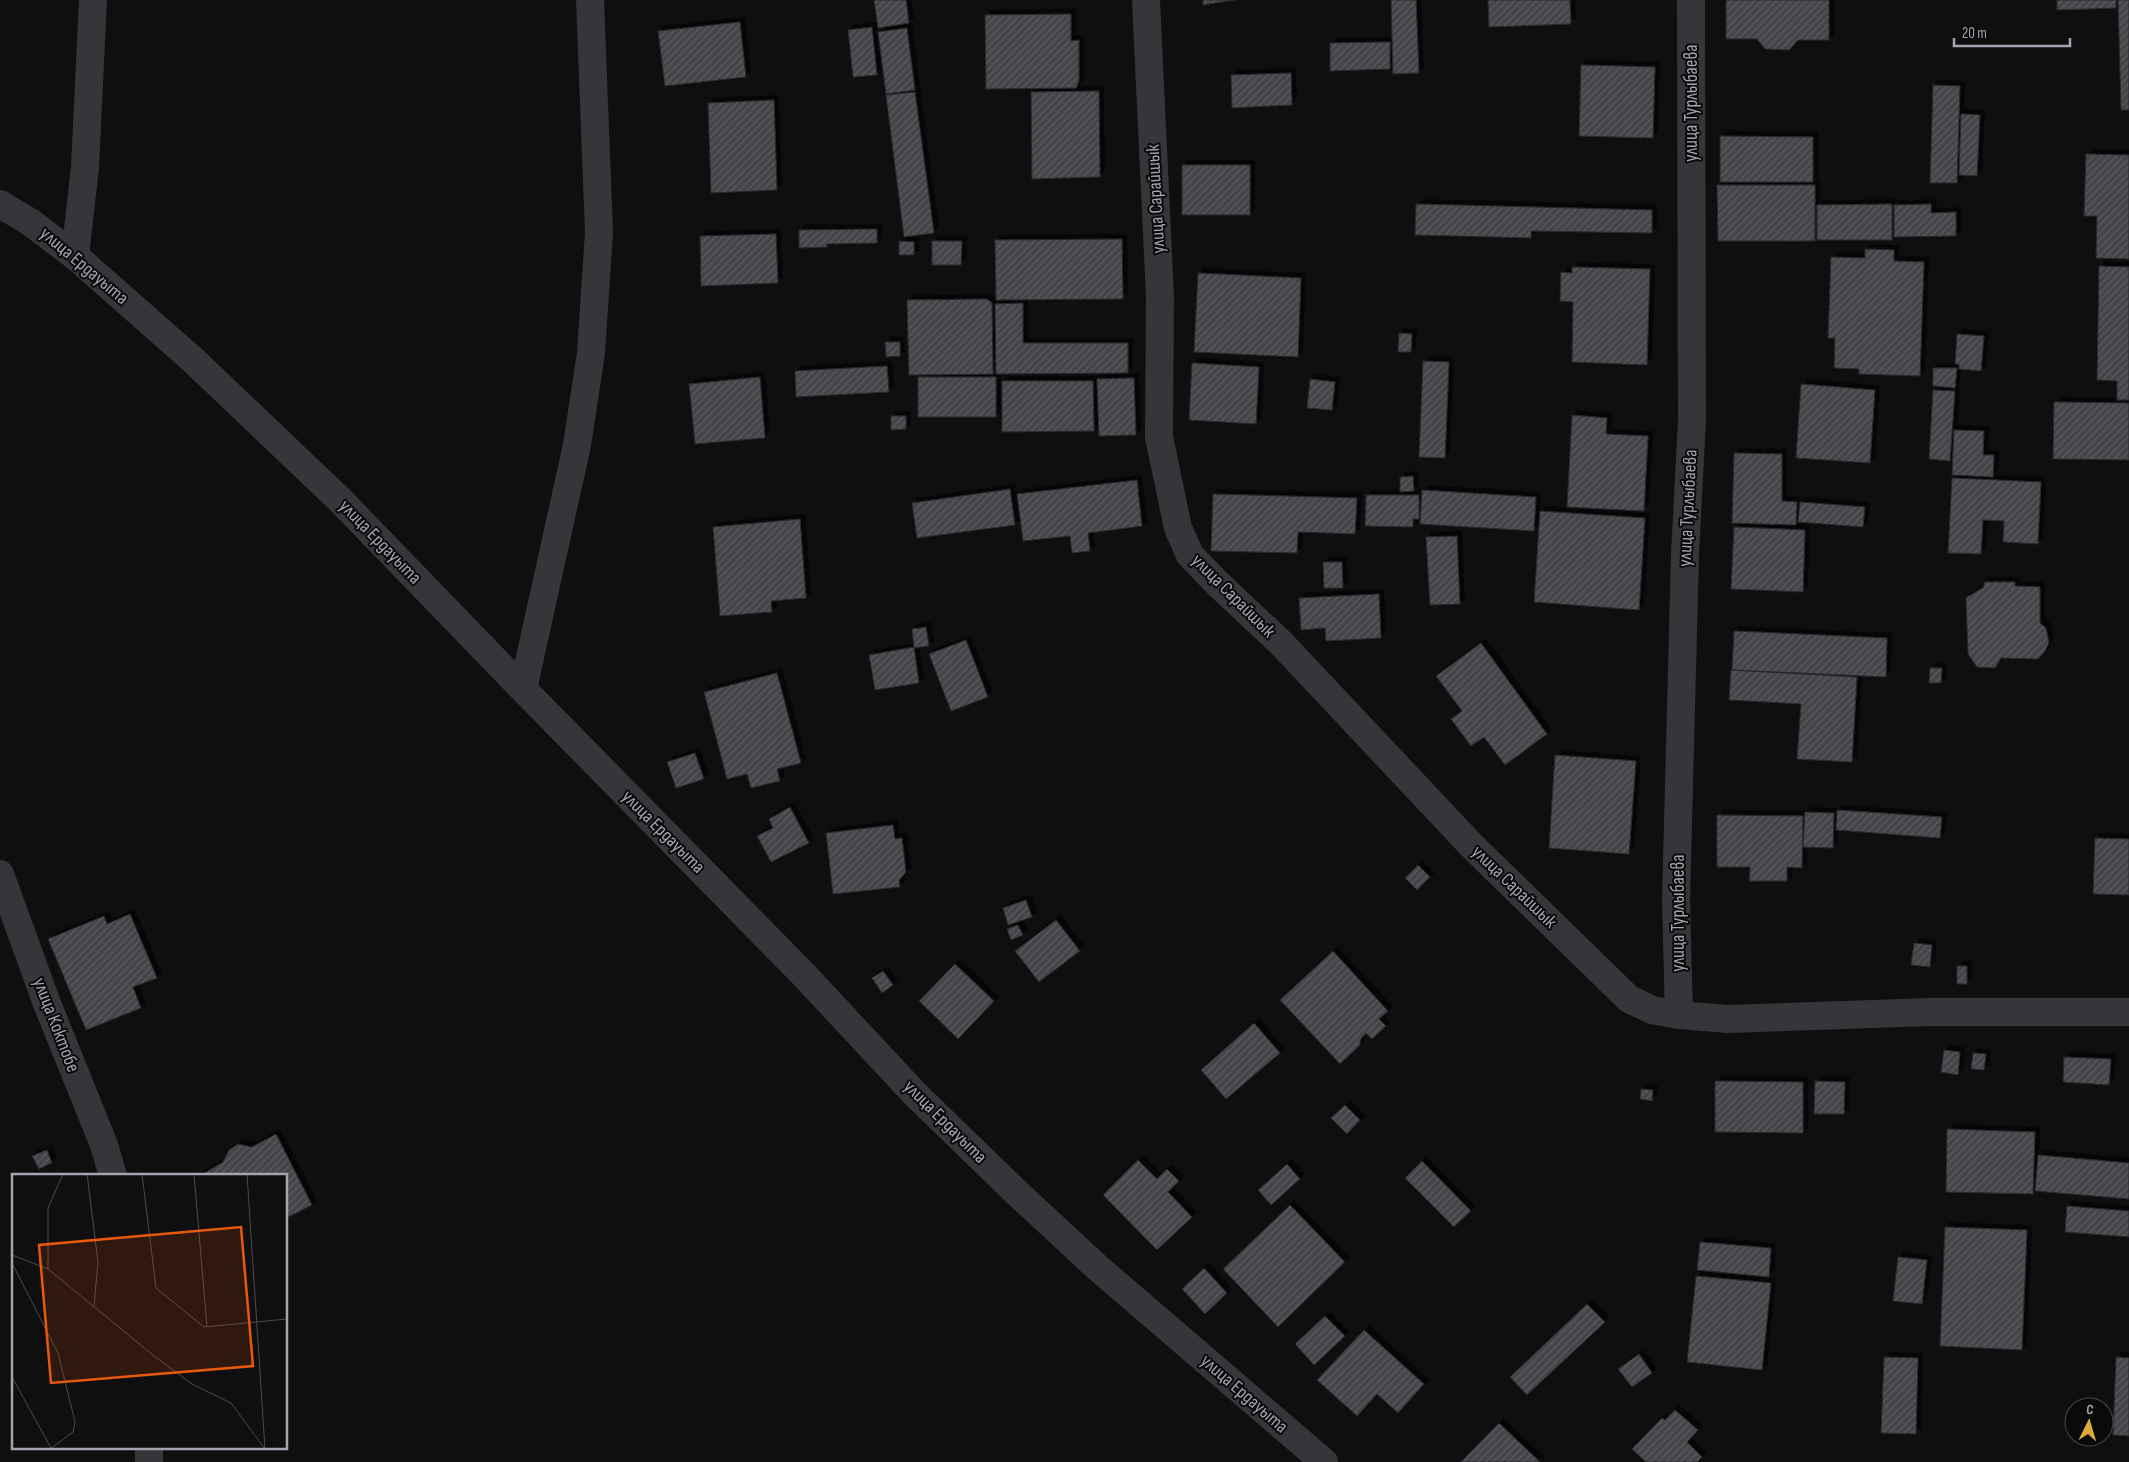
<svg xmlns="http://www.w3.org/2000/svg" width="2129" height="1462" font-family="'Sofia Sans Condensed',sans-serif">
	<style>
		.building { fill: url(#building-hatch); stroke: #29292c; filter: url(#shadow) }
		.lines { fill: none; stroke-linecap: round; stroke-linejoin: round }
		.minor { stroke: #353639; stroke-width: 28 }
		.labels { text-anchor: middle; dominant-baseline: central; stroke-width: 4; stroke-linejoin: round; paint-order: stroke }
		.street-label { font-size: 19px; fill: #a2a5af; stroke: #0a0a0b }
		.inset-road { fill: none; stroke: #4a4b50; stroke-width: 1 }
		.view { fill: #e8590c; fill-opacity: 0.15; stroke: #e8590c; stroke-width: 2.5 }
		.inset-edge { fill: none; stroke: #a2a5af; stroke-width: 2.5 }
	</style>
	<defs>
		<pattern id="building-hatch" width="6" height="6" patternUnits="userSpaceOnUse" patternTransform="scale(1.25)"><rect width="6" height="6" fill="#434448"/><path d="M-1 1l2-2M0 6l6-6M5 7l2-2" fill="none" stroke="#5b5c60"/></pattern>
		<filter id="shadow"><feDropShadow dx="4.5" dy="-4.5" stdDeviation="0" flood-color="#0009"/></filter>
	</defs>
	<rect width="100%" height="100%" fill="#0f0f10"/>
	<path class="building" d="M874,0H906L909,23L878,28Z
		M1203,0H1235L1203,5Z
		M1391,0H1416L1419,73L1393,74Z
		M1488,0H1570L1571,24L1489,27Z
		M1726,0H1829V40H1798L1789,50L1765,49L1757,39H1726Z
		M2057,0H2116V8L2057,10Z
		M2118,0H2129V110H2121Z
		M1071,14V41L1079,40V81L1076,88L986,89L985,15Z
		M740,22L746,77L665,86L658,31Z
		M872,27L877,75L853,77L848,30Z
		M907,28L915,90L886,94L878,32Z
		M1390,42V69L1330,71V43Z
		M1581,65L1655,67L1653,138L1579,136Z
		M1291,73L1292,105L1232,108L1231,75Z
		M1933,85L1960,86L1957,183H1930Z
		M1099,91L1100,177L1032,179L1031,92Z
		M915,92L934,233L904,237L886,95Z
		M774,100L777,190L711,193L708,103Z
		M1961,114L1980,115L1977,176L1959,175Z
		M1720,136L1813,137V182H1720Z
		M2086,154L2129,155V259L2096,258L2097,216H2084Z
		M1182,165H1250V215H1182Z
		M1717,185H1815V241H1718Z
		M1416,204L1652,210V233L1531,231V238L1415,235Z
		M1892,204V240H1817V205Z
		M1931,204V213L1956,212V236L1894,237V205Z
		M877,229V243L827,244V247L799,248V230Z
		M776,234L778,283L701,286L700,236Z
		M1122,239L1123,299L996,300L995,240Z
		M899,241L914,242V255H899Z
		M932,241H962L961,265H932Z
		M1865,249L1894,250V261L1924,262L1920,376L1859,374V369L1834,368L1835,338H1828L1831,257L1865,258Z
		M2099,266L2129,267V400H2117V381L2097,380Z
		M1572,267L1650,269L1647,365L1572,362L1573,302L1560,301L1561,272L1572,273Z
		M1198,273L1301,278L1298,357L1194,352Z
		M987,299L992,303L993,374L909,375L907,300Z
		M1023,303V343H1128V373L996,374L995,304Z
		M1399,333L1412,334L1411,352H1398Z
		M1957,334L1984,336L1981,371L1959,369V364H1955Z
		M885,342H900V356L886,357Z
		M1423,361L1449,362L1445,458L1419,457Z
		M1192,363L1259,367L1256,424L1189,420Z
		M887,366L889,392L796,397L795,371Z
		M1933,368H1957L1955,388L1933,386Z
		M760,377L765,438L695,444L689,384Z
		M918,377H996V417H918Z
		M1134,378L1136,435L1099,436L1097,379Z
		M1310,379L1335,382L1332,410L1307,408Z
		M1002,381H1093L1094,431L1002,432Z
		M1801,384L1875,390L1870,463L1796,458Z
		M1933,390L1955,391L1950,461L1929,459Z
		M2054,402L2129,403V460L2053,459Z
		M1572,415L1607,418L1606,434L1648,436L1644,511L1567,507Z
		M891,416H906V429L891,430Z
		M1954,430L1984,431L1983,455H1994L1993,477L1952,475Z
		M1734,453L1782,454V501L1797,502L1796,525L1732,523Z
		M1413,476L1414,491L1400,492V477Z
		M1952,478L2041,482L2038,544L2003,542L2004,521L1983,520L1981,554L1948,553Z
		M1137,480L1142,526L1088,533L1090,551L1072,553L1070,536L1023,541L1017,494Z
		M1010,489L1015,525L917,538L912,503Z
		M1422,490L1536,497L1534,531L1420,524Z
		M1213,494L1357,498L1355,534L1298,532L1297,553L1211,551Z
		M1366,495H1419V519H1413V527L1365,526Z
		M1800,502L1865,507L1863,527L1798,522Z
		M1540,511L1645,518L1639,610L1534,602Z
		M800,519L806,598L771,601L772,612L720,616L713,527Z
		M1734,527L1805,530L1803,592L1731,589Z
		M1457,536L1460,604L1430,605L1426,537Z
		M1323,562H1342L1343,588H1324Z
		M1984,582H2015V586L2040,587V623L2046,628L2049,643L2045,651L2038,659L2001,658L1995,668L1977,667L1968,654L1966,598L1984,587Z
		M1379,594L1381,638L1326,641L1325,628L1301,630L1299,598Z
		M926,627L929,646L914,648L912,629Z
		M1734,631L1887,638L1886,677L1732,670Z
		M966,640L988,697L951,711L929,654Z
		M1481,643L1547,734L1505,765L1484,737L1471,746L1451,719L1462,711L1436,676Z
		M914,647L919,683L875,690L869,655Z
		M1930,668H1942L1941,683H1929Z
		M1731,670L1857,677L1852,762L1797,759L1801,704L1729,700Z
		M777,673L801,763L777,769L780,781L751,788L747,774L727,779L704,692Z
		M695,753L704,779L676,788L667,762Z
		M1555,755L1636,761L1629,854L1549,848Z
		M790,807L809,843L771,862L757,836L773,828L769,819Z
		M1837,810L1942,817L1940,838L1836,830Z
		M1805,812L1834,813L1833,848L1803,847Z
		M1717,815L1803,816L1802,868L1787,867V881H1749L1750,867H1717Z
		M893,825L895,839L902,838L906,872L899,880L900,887L833,894L826,833Z
		M2095,838L2129,839V895L2093,894Z
		M1418,865L1430,877L1417,890L1405,878Z
		M1026,900L1032,917L1008,925L1003,908Z
		M130,914L157,978L133,987L141,1008L86,1030L48,939L104,916L107,924Z
		M1056,920L1080,951L1039,982L1015,951Z
		M1018,925L1023,935L1011,940L1007,929Z
		M1914,943L1932,945L1930,967L1911,965Z
		M1333,951L1388,1011L1379,1019L1386,1026L1372,1039L1366,1033L1360,1040V1045L1340,1064L1280,1000Z
		M955,964L994,1001L958,1039L919,1001Z
		M1957,966H1967V984H1957Z
		M883,971L893,985L882,993L872,978Z
		M1254,1023L1280,1053L1226,1099L1201,1070Z
		M1944,1050L1960,1052L1958,1075L1941,1072Z
		M1973,1053L1986,1054L1984,1070L1971,1069Z
		M2064,1057L2111,1059L2109,1085L2063,1082Z
		M1715,1081L1803,1082V1133L1715,1132Z
		M1815,1081L1845,1082L1844,1114H1814Z
		M1641,1089L1653,1090L1652,1101L1640,1099Z
		M1345,1105L1360,1120L1347,1134L1331,1118Z
		M1947,1129L2035,1132L2033,1194L1946,1192Z
		M276,1134L312,1205L286,1218V1176H200L223,1162L229,1150L238,1144L252,1147Z
		M47,1150L52,1163L39,1169L32,1156Z
		M2038,1155L2129,1163V1199L2035,1191Z
		M1138,1160L1157,1179L1167,1169L1179,1181L1168,1192L1192,1217L1157,1250L1103,1195Z
		M1422,1161L1471,1211L1454,1227L1405,1178Z
		M1287,1164L1300,1179L1271,1205L1258,1190Z
		M1290,1205L1345,1262L1278,1327L1223,1269Z
		M2067,1206L2129,1211V1237L2065,1232Z
		M1945,1227L2027,1230L2022,1350L1940,1346Z
		M1700,1242L1771,1248L1769,1277L1697,1270Z
		M1898,1257L1927,1260L1922,1304L1893,1301Z
		M1204,1268L1227,1293L1205,1314L1182,1289Z
		M1696,1276L1771,1283L1762,1370L1687,1362Z
		M1587,1304L1605,1322L1527,1395L1510,1377Z
		M1325,1316L1345,1336L1314,1365L1295,1344Z
		M1364,1330L1424,1384L1398,1413L1377,1394L1357,1416L1317,1380Z
		M1639,1354L1652,1373L1632,1387L1618,1369Z
		M1884,1357L1918,1358L1916,1434L1881,1433Z
		M2116,1357L2129,1358V1436L2113,1435Z
		M1675,1410L1698,1430L1687,1442L1702,1457L1697,1462H1646L1632,1449L1662,1418L1665,1420Z
		M1499,1423L1540,1462H1461Z"/>
	<g class="lines">
		<path class="minor" d="M1146,0L1160,297L1159,437L1178,528L1190,555L1218,584L1282,644L1471,845L1629,999L1652,1010L1679,1015L1728,1019L1931,1012H2129
			M0,204L30,222L75,256L193,360L341,501L523,689L804,975L915,1094L1016,1192L1098,1268L1324,1462
			M75,256L85,167L93,0
			M523,689L577,445L591,353L599,232L590,0
			M0,874L46,1001L104,1145L113,1176
			M1679,1015L1676,900L1685,554L1692,420L1691,0
			M149,1462V1448"/>
	</g>
	<g class="labels">
		<g class="street-label">
			<text transform="translate(1691 103) rotate(-90)">улица Турлыбаева</text>
			<text transform="translate(1156 199) rotate(-93)">улица Сарайшык</text>
			<text transform="translate(84 266) rotate(40)">улица Ердауыта</text>
			<text transform="translate(1688 508) rotate(-87)">улица Турлыбаева</text>
			<text transform="translate(380 542) rotate(46)">улица Ердауыта</text>
			<text transform="translate(1233 596) rotate(45)">улица Сарайшык</text>
			<text transform="translate(663 832) rotate(45)">улица Ердауыта</text>
			<text transform="translate(1514 887) rotate(44)">улица Сарайшык</text>
			<text transform="translate(1678 913) rotate(-90)">улица Турлыбаева</text>
			<text transform="translate(56 1025) rotate(69)">улица Коктобе</text>
			<text transform="translate(945 1122) rotate(45)">улица Ердауыта</text>
			<text transform="translate(1244 1394) rotate(41)">улица Ердауыта</text>
		</g>
	</g>
	<g transform="translate(12 1174)">
		<rect width="275" height="275" fill="#0f0f10"/>
		<path class="inset-road" d="M75,0L86,88L82,132M130,0L144,114L192,153L275,145M182,0L195,153M235,0L253,275M0,81L36,95L142,182L180,210L219,229L253,275M0,89L46,179L63,248L61,258L38,275M36,95V34L51,0M0,203L39,274"/>
		<path class="view" d="M229,53L241,192L39,209L27,71Z"/>
		<rect width="275" height="275" class="inset-edge"/>
	</g>
	<g transform="translate(2089 1422) rotate(5)"><circle r="24" fill="#0a0a0b" stroke="#47484d"/>
	<path d="M0-4L9 19L0 12L-9 19Z" fill="#dbaa3c"/>
	<text y="-8" font-size="14" font-weight="bold" text-anchor="middle" fill="#a2a5af">С</text>
	</g>
	<path d="M1954 38v8h116v-8" fill="none" stroke="#a2a5af" stroke-width="2.5"/>
	<text x="1962" y="38" font-size="15" fill="#a2a5af" stroke="#0a0a0b" stroke-width="4" paint-order="stroke">20 m</text>
</svg>
